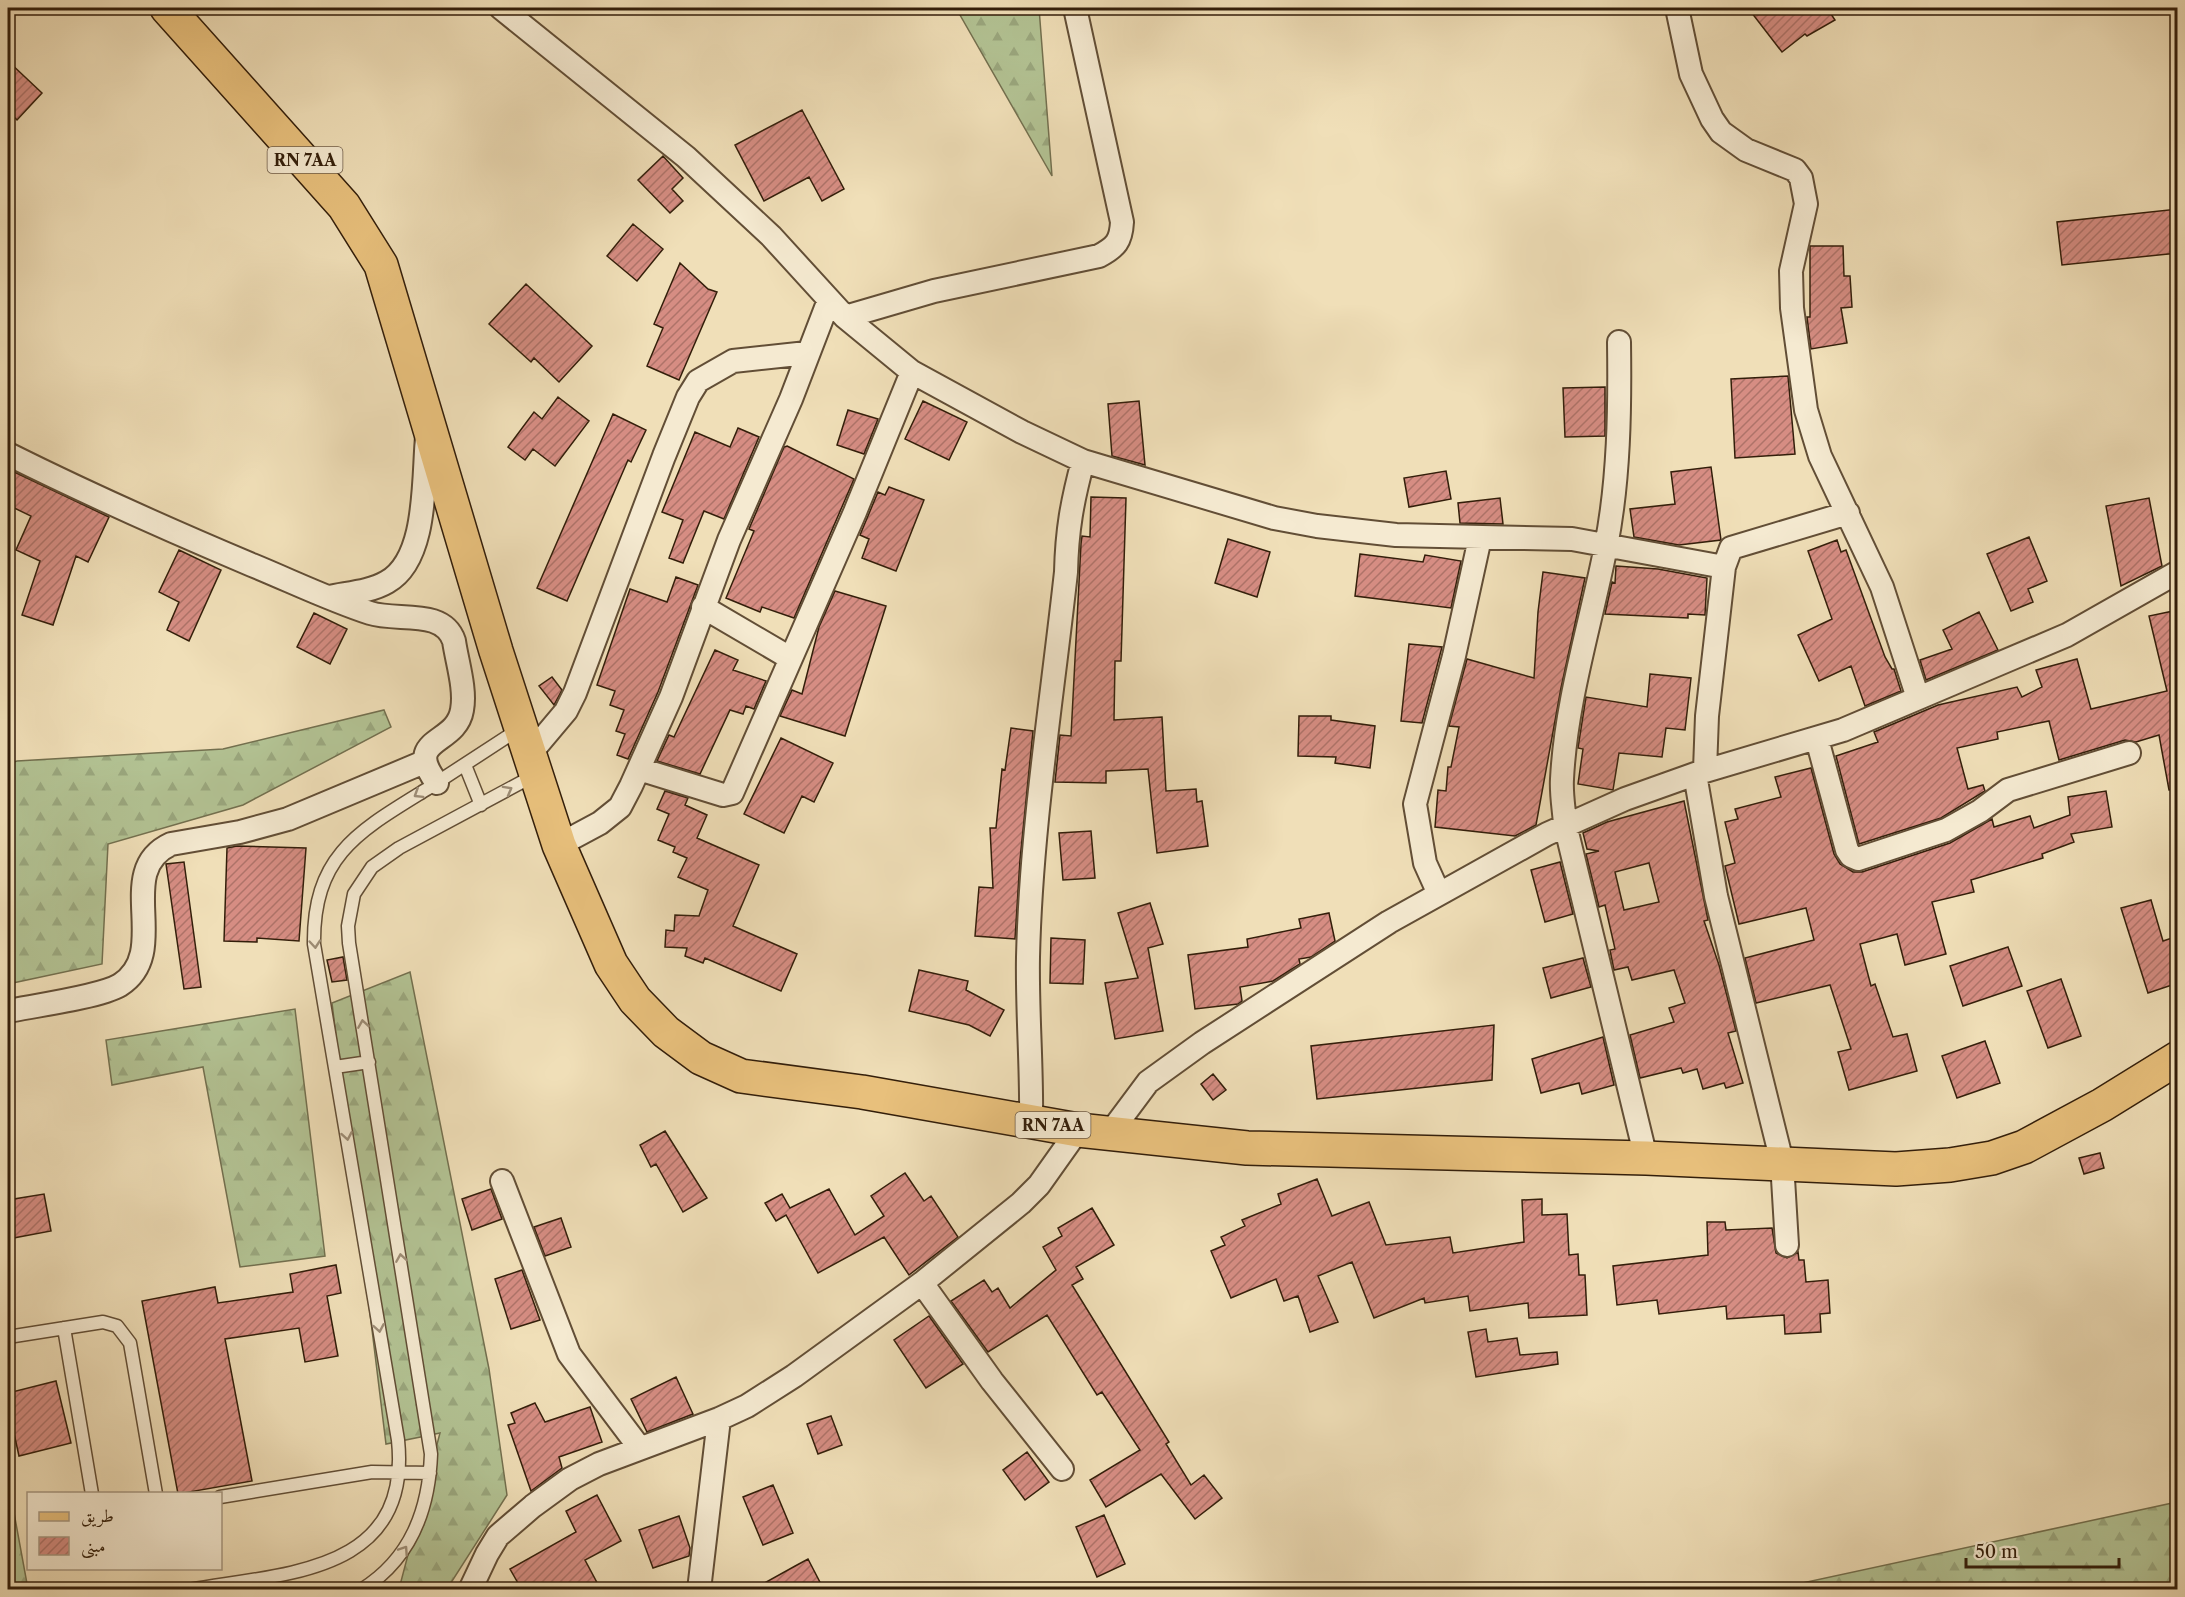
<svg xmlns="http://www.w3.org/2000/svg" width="2185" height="1597" font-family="'Libre Caslon Text',Amiri,serif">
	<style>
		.forest { fill: url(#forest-firs); stroke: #73704f; stroke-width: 1.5 }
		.building { fill: url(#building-hatch); stroke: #331e0a; stroke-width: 1.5; fill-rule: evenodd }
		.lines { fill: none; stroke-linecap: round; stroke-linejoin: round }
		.service-casing { stroke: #624e36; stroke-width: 15 }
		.minor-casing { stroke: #624e36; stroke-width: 26 }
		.primary-casing { stroke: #331e0a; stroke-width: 36 }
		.service { stroke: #f5ead1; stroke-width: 12 }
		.minor { stroke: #f5ead1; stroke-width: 22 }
		.primary { stroke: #e8c07c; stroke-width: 33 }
		.oneway { stroke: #9e8e77 }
		.labels { text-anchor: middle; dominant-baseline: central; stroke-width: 5; stroke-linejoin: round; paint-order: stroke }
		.shield { fill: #f5ead1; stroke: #6d5b46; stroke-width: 1.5 }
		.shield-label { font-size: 16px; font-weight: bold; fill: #331e0a }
	</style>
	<defs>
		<pattern id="forest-firs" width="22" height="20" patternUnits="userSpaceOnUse" patternTransform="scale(1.5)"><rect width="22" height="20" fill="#b3c394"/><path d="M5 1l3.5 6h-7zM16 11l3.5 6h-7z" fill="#9aa77e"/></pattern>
		<pattern id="building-hatch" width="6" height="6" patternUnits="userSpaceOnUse" patternTransform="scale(1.5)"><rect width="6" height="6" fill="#d68d83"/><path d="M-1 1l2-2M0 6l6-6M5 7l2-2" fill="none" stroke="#ae7369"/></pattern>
	</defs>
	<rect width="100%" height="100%" fill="#f0dfb8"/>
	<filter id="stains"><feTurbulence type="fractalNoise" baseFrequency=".00333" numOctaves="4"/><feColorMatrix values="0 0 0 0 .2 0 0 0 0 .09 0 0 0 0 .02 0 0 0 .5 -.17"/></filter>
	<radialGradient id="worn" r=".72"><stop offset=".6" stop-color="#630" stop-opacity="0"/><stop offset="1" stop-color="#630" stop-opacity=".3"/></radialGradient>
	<path class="forest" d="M956,8H1039L1052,176Z
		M384,710L391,727L243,805L108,844L102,964L8,984V764L17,761L223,749Z
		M410,972L489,1369L507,1495L447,1589H399L440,1433L386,1444L332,1003Z
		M295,1009L325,1256L240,1267L203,1067L112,1085L106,1040Z
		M8,1480L28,1589H8Z
		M2177,1502V1589H1775Z"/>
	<path class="building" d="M1748,8H1827L1835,20L1807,36L1805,34L1782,52Z
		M8,61L42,93L17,120L8,111Z
		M802,110L844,189L822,201L809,177L764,201L735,145Z
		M663,156L683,178L672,189L683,201L670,213L638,180Z
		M2178,209V253L2062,265L2057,222Z
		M633,224L663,249L637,281L607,256Z
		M1810,246H1843L1844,276H1850L1852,307L1841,308L1847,343L1811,349L1807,317H1810Z
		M680,263L708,289L717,292L679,380L647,366L663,328L654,324Z
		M526,284L592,346L559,382L534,358L531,362L489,324Z
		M1788,376L1795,454L1735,458L1731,379Z
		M1605,387V436L1565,437L1563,388Z
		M558,397L589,421L555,466L533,449L525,460L508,447L534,412L542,419Z
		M923,401L967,422L949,460L905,439Z
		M1139,401L1145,465L1112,456L1108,404Z
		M848,410L878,419L864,454L837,445Z
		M613,414L646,430L631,462L628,460L567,601L537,588Z
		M738,428L759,437L724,519L704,511L683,563L669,558L683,520L662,512L695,432L730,447Z
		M787,446L854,479L794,618L762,607L760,612L726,598L754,531L749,529L784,447Z
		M1711,467L1721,540L1679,545L1634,537L1630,509L1675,504L1671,472Z
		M8,469L109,517L88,562L76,556L53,625L22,615L40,561L16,550L31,516L8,505Z
		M1446,471L1451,499L1409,507L1404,478Z
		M889,487L924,500L896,571L862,558L869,539L860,535L878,492L885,495Z
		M1091,497L1126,498L1121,661H1115L1114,720L1162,717L1166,791L1196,789L1197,802L1202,801L1208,846L1157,853L1148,769L1106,771V783L1055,782L1060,735L1071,736L1081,544L1082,536L1090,537Z
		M1500,498L1503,524L1460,523L1458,503Z
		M2149,498L2162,566L2121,586L2106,506Z
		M2029,537L2047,581L2028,589L2033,602L2011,611L1987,554Z
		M1228,539L1270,552L1257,597L1215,583Z
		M1837,540L1841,552L1846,550L1885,657L1892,669H1894L1901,691L1865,706L1851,666L1819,681L1798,635L1832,619L1808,551Z
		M179,550L221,570L189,641L167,630L179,602L159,592Z
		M1360,554L1423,562L1425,555L1461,561L1451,608L1355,596Z
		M1616,566L1658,569L1707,578L1705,615L1688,614V618L1605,614L1612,582L1615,583Z
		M1543,572L1585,578L1561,688L1536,825L1515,836L1435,827L1438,790L1446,791L1448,767H1451L1459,727L1449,726L1467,659L1534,678L1538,612Z
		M676,577L698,585L658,692L628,759L617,755L625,734L616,731L624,710L610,705L615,691L597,685L630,589L667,602Z
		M835,591L886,606L845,736L780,716L792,690L802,694L819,627Z
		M2178,610V789L2169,790L2159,735L2136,742L2125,740L2059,760L2049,721L1997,732L1998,739L1957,748L1968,789L1983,785L1985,791L1941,818L1859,844L1836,756L1878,742L1874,732L1938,705L2017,687L2022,697L2042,687L2036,670L2077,659L2091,709L2167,691L2149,616Z
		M1979,612L1998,650L1926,680L1920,660L1952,649L1943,630Z
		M314,613L347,629L330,664L297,647Z
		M1409,644L1442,647L1422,723L1401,721Z
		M715,650L738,660L733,670L766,681L754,709L746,706L743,714L730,710L700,774L657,761L669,735L674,737Z
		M1650,674L1691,678L1685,730L1666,728L1662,757L1619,753L1613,790L1578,784L1583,749L1578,748L1586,697L1647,707Z
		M552,677L562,690L554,705L539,686Z
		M1299,716H1331V720L1375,726L1370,768L1335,763L1336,757L1298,756Z
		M1011,728L1033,731L1020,860L1015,939L975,936L979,887L993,888L990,828H996L1002,769L1005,770Z
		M781,738L833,763L814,802L802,796L784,833L744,814Z
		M1811,768L1834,854L1840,864L1853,872H1862L1950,843L1992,819L1994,827L2030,816L2034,828L2070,815L2068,797L2106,791L2112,827L2071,834L2074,842L2042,854L2043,858L1971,880L1974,892L1932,902L1946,954L1905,965L1897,934L1860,944L1871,986L1875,984L1893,1037L1907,1034L1917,1071L1849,1090L1838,1052L1851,1049L1830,985L1756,1003L1745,958L1814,940L1806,908L1739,924L1725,866L1735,863L1725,822L1738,819L1735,809L1781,797L1775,777Z
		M665,791L688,798L685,805L707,815L697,838L759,865L733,926L797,954L781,991L705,958L703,963L685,956L687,948L665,947L666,930L674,931L675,915L699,916L708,890L678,877L687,858L673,852L675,847L658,840L669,814L657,809Z
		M1684,801L1708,920L1704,921L1719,965L1736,1031L1728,1033L1743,1083L1726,1088L1724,1083L1703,1089L1697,1069L1683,1073L1681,1068L1640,1078L1630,1035L1674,1022L1669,1008L1685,1003L1674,970L1632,980L1628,967L1614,970L1610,950L1615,949L1605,905L1599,907L1586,854L1599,851L1587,849L1583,833L1607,822ZM1649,863L1659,902L1624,910L1615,872Z
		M1091,831L1095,878L1063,880L1059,833Z
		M237,846L306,848L299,941L257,938V942L224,941L227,848Z
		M184,862L201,987L184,989L166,864Z
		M1560,862L1573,914L1545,922L1531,870Z
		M2151,900L2163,941L2178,936V983L2148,993L2121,908Z
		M1150,903L1163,944L1148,948L1163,1031L1115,1039L1105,983L1138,978L1118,913Z
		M1329,913L1335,941L1311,957L1299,959L1300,964L1273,981L1240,987L1242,1001L1238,1004L1195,1009L1188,955L1248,947L1247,939L1301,928L1299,919Z
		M1051,938L1085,940L1083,984L1050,983Z
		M2008,947L2022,986L1963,1006L1950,966Z
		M343,957L347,980L332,982L327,960Z
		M1583,958L1591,987L1551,998L1543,968Z
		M919,970L968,981L966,990L1004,1010L990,1036L969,1025L909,1011Z
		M2061,979L2081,1036L2048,1048L2027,991Z
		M1494,1025L1492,1080L1317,1099L1311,1046Z
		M1603,1037L1614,1085L1582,1094L1579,1083L1541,1093L1532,1059Z
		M1985,1041L2000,1083L1957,1098L1942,1056Z
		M1213,1074L1226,1090L1213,1100L1201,1084Z
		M665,1131L707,1198L683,1212L656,1164L651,1167L640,1145Z
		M2100,1153L2104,1168L2084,1174L2079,1158Z
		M905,1173L924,1201L931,1196L958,1237L909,1275L884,1237L818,1273L786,1215L776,1221L765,1203L782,1194L790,1208L829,1189L855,1235L884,1216L871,1196Z
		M1317,1179L1332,1216L1369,1202L1386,1245L1450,1237L1453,1253L1524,1242L1522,1200L1542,1199V1215L1567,1214L1569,1255L1578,1254L1579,1275H1585L1587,1315L1529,1318L1528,1303L1470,1311L1468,1296L1425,1303L1424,1298L1374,1318L1352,1262L1318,1276L1338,1322L1310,1332L1298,1296L1284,1301L1276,1279L1231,1298L1211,1251L1225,1245L1221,1237L1245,1226L1242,1220L1281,1204L1278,1194Z
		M491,1189L502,1219L472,1230L462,1199Z
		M44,1194L51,1231L8,1239V1200Z
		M1092,1208L1114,1245L1076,1267L1083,1279L1072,1285L1169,1442L1166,1444L1191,1485L1204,1475L1222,1498L1195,1519L1161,1474L1106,1507L1090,1480L1140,1450L1102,1392L1097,1395L1047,1315L988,1352L951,1301L984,1280L992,1292L998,1288L1010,1308L1056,1270L1043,1247L1062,1236L1058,1228Z
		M561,1218L571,1247L545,1256L534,1227Z
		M1707,1222H1725L1726,1230L1772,1228L1776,1253L1787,1258L1798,1252L1799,1260H1804L1806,1282L1828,1280L1830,1313L1820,1314L1821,1332L1785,1334L1784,1315L1727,1319L1726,1306L1659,1314L1657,1300L1617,1305L1613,1266L1708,1255Z
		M336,1265L341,1293L327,1296L338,1356L305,1362L299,1328L225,1339L252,1481L178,1494L142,1301L215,1287L218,1303L293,1292L290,1274Z
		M522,1270L540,1320L511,1329L495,1279Z
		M929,1316L963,1364L926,1388L894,1340Z
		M1486,1329L1488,1342L1517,1338L1520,1355L1557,1352L1558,1364L1476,1377L1468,1332Z
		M676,1377L693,1414L647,1432L631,1399Z
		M56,1381L71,1443L19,1456L8,1406V1393Z
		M535,1403L545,1422L590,1407L602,1442L559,1457L562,1468L531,1491L508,1425L515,1423L511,1413Z
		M831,1416L842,1445L818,1454L807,1424Z
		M1027,1452L1049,1482L1025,1500L1003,1470Z
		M773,1485L793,1533L763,1545L743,1497Z
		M597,1495L621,1541L585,1560L601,1590H522L510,1569L576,1532L566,1511Z
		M1104,1515L1125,1564L1097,1577L1076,1527Z
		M679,1516L690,1548L689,1556L653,1568L639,1530Z
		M808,1559L824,1590H752L797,1565Z"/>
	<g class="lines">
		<g class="service-casing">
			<path id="service" d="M465,765L481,805
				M335,1067L369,1062
				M64,1328L92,1494
				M8,1337L103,1322L117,1326L130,1343L156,1494
				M220,1497L372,1472L430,1473
				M189,1590C284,1573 412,1574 398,1440L314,944C313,855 359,831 427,789C458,769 488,749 519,729
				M361,1590C411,1559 429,1510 431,1454L349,943L348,926L354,894L372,867L399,848L535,775"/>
		</g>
		<g class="minor-casing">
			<path id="minor" d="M501,8L686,157L771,236L845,317L912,372L1022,432L1083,461L1274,518L1317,526L1396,535L1572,539L1724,567
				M1677,8L1691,74L1712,119L1721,132L1746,150L1795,170L1801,178L1806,204L1791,271L1792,308L1806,410L1820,456L1882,587L1918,698
				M845,317L934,291L1099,256C1116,247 1121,241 1122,222L1075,8
				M1619,342C1620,409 1619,480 1606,546C1591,623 1566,700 1562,779C1561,794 1564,809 1565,824L1646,1158
				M8,454C88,494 169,530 252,565C291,581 330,600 370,613C397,622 443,608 454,641C457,662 466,689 462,710C456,746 402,737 437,783
				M329,597C347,593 370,592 387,582C428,559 423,479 427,437
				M703,607L790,658
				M1817,739L1847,850L1851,856L1858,859L1946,830L1980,811L2008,790L2129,753
				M529,755L566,711L575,693L664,456L688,397L698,381L733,361L807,353
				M639,769L723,795L732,793L855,512L912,372
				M1705,770L1707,716L1724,567L1731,548L1848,513
				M1695,774L1716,896L1782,1162L1787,1245
				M559,845L600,823L620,807L631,786L671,697L729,540L791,399L829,300
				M1439,894L1425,863L1415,804L1454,656L1480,538
				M8,1011C33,1006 100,997 120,985C173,951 112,871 171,844L240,832L288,819L424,762
				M1031,1121C1032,1066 1027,1012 1028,957C1031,828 1052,700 1066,572C1067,530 1072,502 1083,461
				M1110,1133L1148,1082L1202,1043L1389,922L1547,834L1625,799L1695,774L1843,730L2067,635L2178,572
				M502,1181L569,1354L639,1447
				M922,1283L992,1381L1062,1469
				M470,1590L487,1554L498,1536L533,1506L570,1479L599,1464L719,1419L747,1406L794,1376L922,1283L1021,1203L1039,1185L1078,1130
				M699,1590L719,1419"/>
		</g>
		<g class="primary-casing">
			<path id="primary" d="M167,8L344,206L381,265L496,651L559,845L611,964L635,1000L666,1032L701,1058L741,1076L862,1092L1078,1130L1247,1148L1646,1158L1896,1169L1950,1165L1992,1158L2024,1147L2102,1105L2178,1058"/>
		</g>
		<use href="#service" class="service"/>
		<use href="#minor" class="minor"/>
		<use href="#primary" class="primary"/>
	</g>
	<defs><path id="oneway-chevron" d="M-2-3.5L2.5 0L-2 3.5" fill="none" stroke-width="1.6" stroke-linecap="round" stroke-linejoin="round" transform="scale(1.5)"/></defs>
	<g class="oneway">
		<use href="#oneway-chevron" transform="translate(508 790) rotate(-29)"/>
		<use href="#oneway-chevron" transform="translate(418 794) rotate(148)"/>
		<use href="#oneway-chevron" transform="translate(315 944) rotate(85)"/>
		<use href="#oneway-chevron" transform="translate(363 1024) rotate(-99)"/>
		<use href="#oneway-chevron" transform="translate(347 1136) rotate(80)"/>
		<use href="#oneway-chevron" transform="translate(401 1258) rotate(-99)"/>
		<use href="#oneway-chevron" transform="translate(379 1328) rotate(80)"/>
		<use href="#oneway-chevron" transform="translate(404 1550) rotate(-56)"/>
	</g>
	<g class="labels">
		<g class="shield">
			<rect x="267.5" y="147" width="75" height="26" rx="4.5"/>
			<rect x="1015.5" y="1112" width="75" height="26" rx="4.5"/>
		</g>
		<g class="shield-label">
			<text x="305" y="160">RN 7AA</text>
			<text x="1053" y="1125">RN 7AA</text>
		</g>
	</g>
	<rect width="2185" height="1597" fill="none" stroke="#f0dfb8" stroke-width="30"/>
	<rect x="9" y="9" width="2167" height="1579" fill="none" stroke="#331e0a" stroke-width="3"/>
	<rect x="15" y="15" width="2155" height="1567" fill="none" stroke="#331e0a" stroke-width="1.5"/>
	<rect x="27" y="1492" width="195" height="78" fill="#f5ead1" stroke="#a79881" stroke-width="1.5"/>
	<rect x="39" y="1512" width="30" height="9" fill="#e8c07c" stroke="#a79881" stroke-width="1.5"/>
	<text x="81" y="1522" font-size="18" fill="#331e0a">طريق</text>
	<rect x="39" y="1537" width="30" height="18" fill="url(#building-hatch)" stroke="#a79881" stroke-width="1.5"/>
	<text x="81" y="1552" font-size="18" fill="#331e0a">مبنى</text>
	<path d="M1966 1558v9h153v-9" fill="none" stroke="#331e0a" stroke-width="3"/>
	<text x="1975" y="1558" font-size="18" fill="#331e0a" stroke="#f5ead1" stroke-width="4.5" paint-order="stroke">50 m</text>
	<rect width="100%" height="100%" filter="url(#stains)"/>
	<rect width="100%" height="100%" fill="url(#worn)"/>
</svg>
